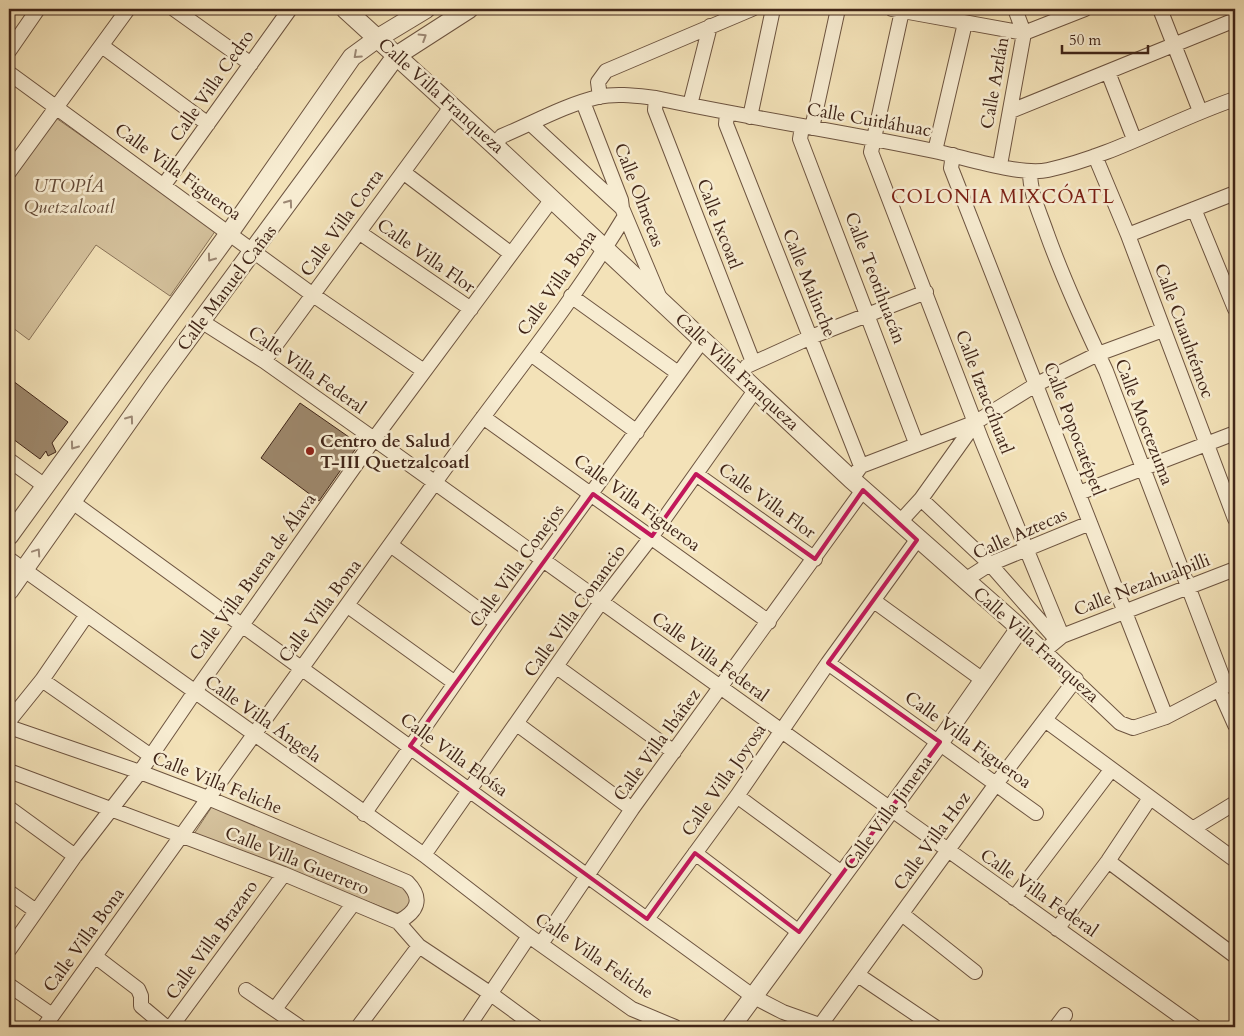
<svg xmlns="http://www.w3.org/2000/svg" width="1244" height="1036" font-family="Cardo,serif">
	<style>
		.green { fill: #d5c29d; stroke: #8a745a }
		.building { fill: #9d876b; stroke: #402518 }
		.lines { fill: none; stroke-linecap: round; stroke-linejoin: round }
		.minor-casing { stroke: #6d5440; stroke-width: 16 }
		.tertiary-casing { stroke: #6d5440; stroke-width: 20 }
		.minor { stroke: #f7ecd1; stroke-width: 14 }
		.tertiary { stroke: #f7ecd1; stroke-width: 18 }
		.oneway { stroke: #9c8874 }
		.marked { fill: none; stroke: #c2185b; stroke-width: 4; stroke-linejoin: round }
		.poi-dot { fill: #8f2418; stroke: #f7ecd1; stroke-width: 2 }
		.labels { text-anchor: middle; dominant-baseline: central; stroke-width: 5; stroke-linejoin: round; paint-order: stroke }
		.street-label { font-size: 18px; fill: #402518; stroke: #f7ecd1 }
		.park-label { font-size: 18px; font-style: italic; fill: #654c39; stroke: #f7ecd1 }
		.poi-label { font-size: 18px; font-weight: bold; fill: #402518; stroke: #f7ecd1; text-anchor: start }
		.neighbourhood-label { font-size: 19px; letter-spacing: 1px; fill: #7a1f14; stroke: #f7ecd1 }
	</style>
	<rect width="100%" height="100%" fill="#f3e2b8"/>
	<filter id="stains"><feTurbulence type="fractalNoise" baseFrequency=".004" numOctaves="4"/><feColorMatrix values="0 0 0 0 .2 0 0 0 0 .09 0 0 0 0 .02 0 0 0 .5 -.17"/></filter>
	<radialGradient id="worn" r=".72"><stop offset=".6" stop-color="#630" stop-opacity="0"/><stop offset="1" stop-color="#630" stop-opacity=".3"/></radialGradient>
	<path class="green" d="M56,118L216,230L170,296L96,245L29,340L9,325V185Z
		M213,805L404,885L411,902L407,909L397,913L194,834Z"/>
	<path class="building" d="M9,378L68,422L52,443L56,452L48,456L46,451L40,459L13,439L9,442Z
		M300,403L359,444L319,501L261,458Z"/>
	<g class="lines">
		<g class="minor-casing">
			<path id="minor" d="M174,9L251,64
				M892,9L1024,33L1085,9
				M1160,9L1200,111
				M902,11L871,152L982,441L1062,636L1044,651
				M102,46L208,124
				M9,51L38,9
				M1108,72L1134,139
				M9,73L313,295L424,371
				M600,97L598,82L606,71L752,9
				M656,98L655,110L753,362
				M583,102L621,200L622,208L659,296
				M690,105L710,26
				M1011,111L1235,20
				M727,113L726,124L861,466
				M750,117L773,9
				M531,124L622,208
				M802,127L800,139L916,443
				M812,128L838,9
				M494,145L502,136C533,123 565,105 598,97C617,93 637,96 656,98C748,118 841,131 934,151C964,157 1020,176 1048,170C1113,156 1173,120 1235,99
				M935,151L965,23
				M953,155L951,168L1166,717
				M1095,156L1128,235L1235,519
				M1000,165L1024,33L1015,9
				M9,172L128,9
				M403,172L510,253
				M1030,172C1030,194 1040,213 1047,234C1064,281 1085,326 1106,371L1226,686
				M164,185L290,9
				M1194,209L1235,309
				M360,233L471,309
				M1128,235L1235,193
				M571,296L678,373
				M201,321L264,361L374,439L1195,1027
				M531,354L637,432
				M264,361L451,107
				M747,366L811,337L926,292
				M483,417L769,622
				M9,460L45,486
				M856,473L861,466L976,422L1037,384L1098,354L1163,330
				M696,474L815,559
				M1079,493L1235,433
				M921,499L990,564L1056,639
				M71,501L754,997L783,1012L825,1027
				M899,523L921,499L976,422
				M392,546L497,623
				M9,559L424,855L529,936L632,1009L675,1027
				M965,580L990,564L1090,523
				M874,601L983,680
				M348,606L455,683
				M1020,628L1120,723L1133,728L1166,717L1235,681
				M1062,636L1235,569
				M828,663L1036,813
				M557,667L674,752
				M42,680L151,756
				M1219,689L1235,725
				M1045,720L1235,860
				M9,721L42,680L86,616
				M517,724L632,809
				M9,727L140,772L208,798L407,882C424,899 417,912 398,922
				M9,771L284,874L398,922L419,946L491,994L536,1027
				M737,796L843,874
				M9,808L75,856
				M364,814L497,623L702,341
				M1194,828L1235,803
				M695,853L799,932
				M424,855L601,602L652,536L756,389
				M1108,861L1235,956
				M9,892L36,911
				M1014,898L1111,770
				M902,914L975,972
				M647,919L737,796L828,663L917,540
				M1057,929L1108,861L1150,798
				M541,944L632,809L863,490
				M9,950L75,856L140,772L194,693L374,439L552,199
				M96,957L138,989L141,996V1006L166,1027
				M858,975L935,1027
				M9,985L52,1015
				M246,990L300,1027
				M275,1009L353,904
				M44,1027C174,845 306,664 436,481C499,393 569,309 625,216
				M171,1027L284,874
				M358,1027L419,946
				M468,1027L529,936
				M819,1027L996,784L1076,679
				M1056,1027L1065,1015"/>
		</g>
		<g class="tertiary-casing">
			<path id="tertiary" d="M345,9L494,145L851,479L1020,628L940,742L731,1027
				M9,536L230,232L352,57L378,38L426,9
				M9,591L157,381L396,56L469,9"/>
		</g>
		<use href="#minor" class="minor"/>
		<use href="#tertiary" class="tertiary"/>
	</g>
	<defs><path id="oneway-chevron" d="M-2-3.5L2.5 0L-2 3.5" fill="none" stroke-width="1.6" stroke-linecap="round" stroke-linejoin="round" transform="scale(1.25)"/></defs>
	<g class="oneway">
		<use href="#oneway-chevron" transform="translate(423 37) rotate(-32)"/>
		<use href="#oneway-chevron" transform="translate(357 55) rotate(138)"/>
		<use href="#oneway-chevron" transform="translate(289 203) rotate(-54)"/>
		<use href="#oneway-chevron" transform="translate(211 258) rotate(126)"/>
		<use href="#oneway-chevron" transform="translate(130 419) rotate(-54)"/>
		<use href="#oneway-chevron" transform="translate(74 446) rotate(126)"/>
		<use href="#oneway-chevron" transform="translate(37 552) rotate(-56)"/>
	</g>
	<path class="marked" d="M696,474L815,559L863,490L917,540L828,663L940,742L799,932L695,853L647,919L410,746L593,494L652,536Z"/>
	<circle class="poi-dot" cx="310" cy="451" r="5"/>
	<g class="labels">
		<g class="street-label">
			<text transform="translate(995 83) rotate(-80)">Calle Aztlán</text>
			<text transform="translate(212 86) rotate(-55)">Calle Villa Cedro</text>
			<text transform="translate(441 96) rotate(42)">Calle Villa Franqueza</text>
			<text transform="translate(869 120) rotate(10)">Calle Cuitláhuac</text>
			<text transform="translate(178 172) rotate(36)">Calle Villa Figueroa</text>
			<text transform="translate(639 195) rotate(69)">Calle Olmecas</text>
			<text transform="translate(342 223) rotate(-54)">Calle Villa Corta</text>
			<text transform="translate(719 224) rotate(69)">Calle Ixcoatl</text>
			<text transform="translate(426 256) rotate(35)">Calle Villa Flor</text>
			<text transform="translate(875 278) rotate(69)">Calle Teotihuacán</text>
			<text transform="translate(557 283) rotate(-55)">Calle Villa Bona</text>
			<text transform="translate(809 283) rotate(68)">Calle Malinche</text>
			<text transform="translate(227 288) rotate(-53)">Calle Manuel Cañas</text>
			<text transform="translate(1184 331) rotate(70)">Calle Cuauhtémoc</text>
			<text transform="translate(307 370) rotate(35)">Calle Villa Federal</text>
			<text transform="translate(737 372) rotate(43)">Calle Villa Franqueza</text>
			<text transform="translate(984 392) rotate(69)">Calle Iztaccíhuatl</text>
			<text transform="translate(1144 422) rotate(69)">Calle Moctezuma</text>
			<text transform="translate(1074 429) rotate(69)">Calle Popocatépetl</text>
			<text transform="translate(767 501) rotate(36)">Calle Villa Flor</text>
			<text transform="translate(637 503) rotate(36)">Calle Villa Figueroa</text>
			<text transform="translate(1020 534) rotate(-24)">Calle Aztecas</text>
			<text transform="translate(517 566) rotate(-54)">Calle Villa Conejos</text>
			<text transform="translate(253 577) rotate(-54)">Calle Villa Buena de Álava</text>
			<text transform="translate(1142 585) rotate(-21)">Calle Nezahualpilli</text>
			<text transform="translate(320 611) rotate(-53)">Calle Villa Bona</text>
			<text transform="translate(575 611) rotate(-54)">Calle Villa Conancio</text>
			<text transform="translate(1036 645) rotate(42)">Calle Villa Franqueza</text>
			<text transform="translate(710 657) rotate(36)">Calle Villa Federal</text>
			<text transform="translate(263 719) rotate(35)">Calle Villa Ángela</text>
			<text transform="translate(968 740) rotate(36)">Calle Villa Figueroa</text>
			<text transform="translate(657 745) rotate(-54)">Calle Villa Ibáñez</text>
			<text transform="translate(454 755) rotate(36)">Calle Villa Eloísa</text>
			<text transform="translate(724 780) rotate(-55)">Calle Villa Joyosa</text>
			<text transform="translate(217 783) rotate(22)">Calle Villa Feliche</text>
			<text transform="translate(888 813) rotate(-54)">Calle Villa Jimena</text>
			<text transform="translate(932 841) rotate(-54)">Calle Villa Hoz</text>
			<text transform="translate(297 861) rotate(22)">Calle Villa Guerrero</text>
			<text transform="translate(1039 893) rotate(35)">Calle Villa Federal</text>
			<text transform="translate(84 940) rotate(-54)">Calle Villa Bona</text>
			<text transform="translate(212 940) rotate(-54)">Calle Villa Brazaro</text>
			<text transform="translate(594 956) rotate(34)">Calle Villa Feliche</text>
		</g>
		<g class="park-label">
			<text x="69" y="186">UTOPÍA<tspan x="69" dy="21">Quetzalcoatl</tspan></text>
		</g>
		<g class="poi-label">
			<text x="320" y="441">Centro de Salud<tspan x="320" dy="21">T-III Quetzalcoatl</tspan></text>
		</g>
		<g class="neighbourhood-label">
			<text x="1003" y="197">COLONIA MIXCÓATL</text>
		</g>
	</g>
	<rect width="1244" height="1036" fill="none" stroke="#f3e2b8" stroke-width="30"/>
	<rect x="10" y="10" width="1224" height="1016" fill="none" stroke="#402518" stroke-width="2.5"/>
	<rect x="15" y="15" width="1214" height="1006" fill="none" stroke="#402518"/>
	<path d="M1062 45v8h86v-8" fill="none" stroke="#402518" stroke-width="2.5"/>
	<text x="1069" y="45" font-size="15" fill="#402518" stroke="#f7ecd1" stroke-width="4" paint-order="stroke">50 m</text>
	<rect width="100%" height="100%" filter="url(#stains)"/>
	<rect width="100%" height="100%" fill="url(#worn)"/>
</svg>
